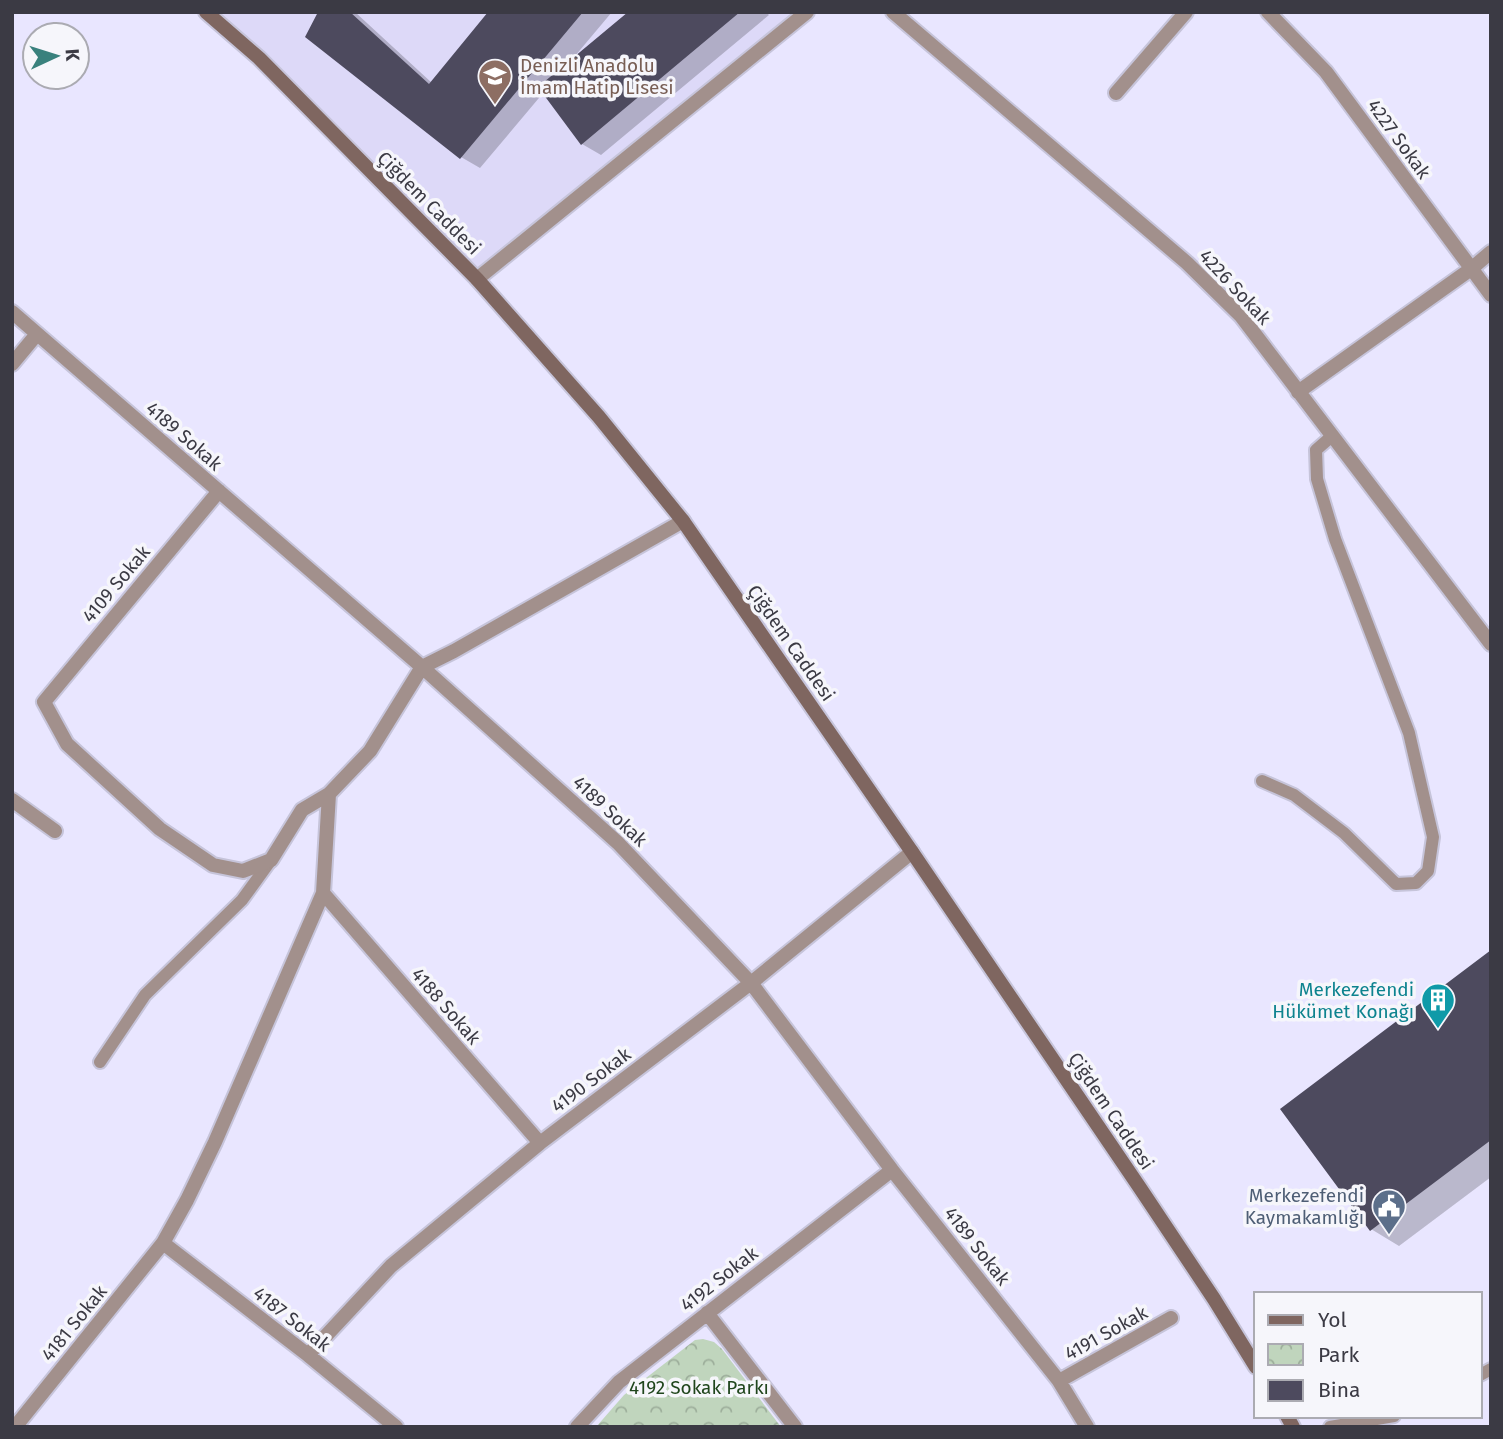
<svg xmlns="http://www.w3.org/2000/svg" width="1503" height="1439" font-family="'Fira Sans',sans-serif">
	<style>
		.built { fill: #ddd9f8 }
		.park { fill: url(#park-crowns) }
		.shadow { fill: #0003 }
		.building { fill: #4d4a5e }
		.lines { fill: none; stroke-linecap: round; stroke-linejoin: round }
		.lane-casing { stroke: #c6c4da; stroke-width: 16 }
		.street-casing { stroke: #c6c4da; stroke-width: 18 }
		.secondary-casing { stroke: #c6c4da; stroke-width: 18 }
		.lane { stroke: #a2908c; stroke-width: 12 }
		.street { stroke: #a2908c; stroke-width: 14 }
		.secondary { stroke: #7f6660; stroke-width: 14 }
		.labels { text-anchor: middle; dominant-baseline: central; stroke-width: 7; stroke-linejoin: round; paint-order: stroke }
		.education-label { font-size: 19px; fill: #785e54; stroke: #f6f6fb; text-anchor: start }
		.street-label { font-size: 19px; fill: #3b3a44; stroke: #f6f6fb }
		.culture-label { font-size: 19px; fill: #0d838f; stroke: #f6f6fb; text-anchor: end }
		.service-label { font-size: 19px; fill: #4e5e75; stroke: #f6f6fb; text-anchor: end }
		.park-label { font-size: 19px; fill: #20461d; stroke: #f6f6fb }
	</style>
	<defs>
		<pattern id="park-crowns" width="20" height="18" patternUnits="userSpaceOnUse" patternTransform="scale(1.75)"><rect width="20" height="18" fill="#c0d5bd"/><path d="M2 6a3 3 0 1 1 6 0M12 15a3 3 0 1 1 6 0" fill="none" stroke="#9dae9b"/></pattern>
	</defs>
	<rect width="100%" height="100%" fill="#e9e6ff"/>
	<path class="built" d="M197,12H807L477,279L399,201Z"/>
	<path class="park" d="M703,1339L714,1342L722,1349L781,1427H596L624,1395L695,1340Z"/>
	<path class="shadow" d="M320,12H355L432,83L490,12H612L575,56L576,57L630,12H766L769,15L601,155L582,144L544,92L480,168L461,157Z
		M1491,953V1177L1399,1246L1371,1229Z"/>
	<path class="building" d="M318,12H350L429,84L488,12H583L460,159L305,37Z
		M628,12H740L581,145L538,87Z
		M1491,950V1140L1370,1231L1280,1109Z"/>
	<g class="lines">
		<g class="lane-casing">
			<path id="lane" d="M1262,781L1294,795L1344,833L1396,884L1416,883L1428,871L1433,837L1409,733L1335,539L1317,479L1316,450L1332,436
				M100,1062L145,995L242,900L271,860
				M1480,1375L1491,1369
				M1330,1427L1394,1416"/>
		</g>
		<g class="street-casing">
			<path id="street" d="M893,12L1187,263L1241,316L1491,644
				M1268,12L1326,72L1491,295
				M1116,93L1186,12
				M477,279L807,12
				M12,312L422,667L618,843L751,983L892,1170L1059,1381L1087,1427
				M12,364L37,334
				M1298,392L1471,269L1491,252
				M219,491L44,702L67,744L160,829L213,865L243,871L271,860L302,810L329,794
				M12,800L55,831
				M323,893L540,1143
				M163,1243L308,1355L396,1427
				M707,1313L795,1427
				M308,1355L391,1266L540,1143L751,983L912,852
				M1059,1381L1171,1318
				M15,1427L163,1243L187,1200L215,1142L323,893L329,794L370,751L422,667L454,651L683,521
				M577,1427L619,1382L892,1170"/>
		</g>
		<g class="secondary-casing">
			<path id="secondary" d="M206,12L259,58L477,279L599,417L683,521L912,852L1140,1188L1214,1299L1256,1367
				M1287,1416L1293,1427"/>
		</g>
		<use href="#lane" class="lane"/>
		<use href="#street" class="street"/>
		<use href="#secondary" class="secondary"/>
	</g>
	<defs>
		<g id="school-pin" transform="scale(1.75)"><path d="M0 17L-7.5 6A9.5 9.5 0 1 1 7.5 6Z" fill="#8d6e63" stroke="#f6f6fb"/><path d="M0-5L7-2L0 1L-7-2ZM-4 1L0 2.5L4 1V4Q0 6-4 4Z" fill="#fff"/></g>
		<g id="building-pin" transform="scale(1.75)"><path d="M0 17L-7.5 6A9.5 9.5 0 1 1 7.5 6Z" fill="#0f9aa8" stroke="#f6f6fb"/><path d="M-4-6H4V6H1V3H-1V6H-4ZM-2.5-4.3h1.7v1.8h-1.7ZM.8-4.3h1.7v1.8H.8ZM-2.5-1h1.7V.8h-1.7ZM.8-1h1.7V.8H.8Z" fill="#fff"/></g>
		<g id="civic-pin" transform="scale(1.75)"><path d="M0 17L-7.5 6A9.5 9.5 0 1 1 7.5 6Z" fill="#5c6f8a" stroke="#f6f6fb"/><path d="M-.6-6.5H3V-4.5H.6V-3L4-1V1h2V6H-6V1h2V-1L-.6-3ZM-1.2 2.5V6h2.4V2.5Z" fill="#fff"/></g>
	</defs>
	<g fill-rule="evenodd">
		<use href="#school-pin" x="495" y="76"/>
		<use href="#building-pin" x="1438" y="1000"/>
		<use href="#civic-pin" x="1389" y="1206"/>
	</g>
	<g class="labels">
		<g class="education-label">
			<text x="520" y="65">Denizli Anadolu<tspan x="520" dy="22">İmam Hatip Lisesi</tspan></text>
		</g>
		<g class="street-label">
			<text transform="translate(1399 139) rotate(54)">4227 Sokak</text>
			<text transform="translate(429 203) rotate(45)">Çiğdem Caddesi</text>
			<text transform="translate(1235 287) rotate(47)">4226 Sokak</text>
			<text transform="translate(184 436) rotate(41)">4189 Sokak</text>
			<text transform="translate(116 584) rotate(-50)">4109 Sokak</text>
			<text transform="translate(791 643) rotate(55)">Çiğdem Caddesi</text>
			<text transform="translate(610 811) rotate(43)">4189 Sokak</text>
			<text transform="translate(446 1006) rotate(49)">4188 Sokak</text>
			<text transform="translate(591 1080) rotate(-37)">4190 Sokak</text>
			<text transform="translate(1111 1111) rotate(56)">Çiğdem Caddesi</text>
			<text transform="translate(977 1246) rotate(52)">4189 Sokak</text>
			<text transform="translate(719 1279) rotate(-38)">4192 Sokak</text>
			<text transform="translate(292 1319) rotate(38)">4187 Sokak</text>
			<text transform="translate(74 1323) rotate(-51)">4181 Sokak</text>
			<text transform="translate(1106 1333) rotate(-29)">4191 Sokak</text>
		</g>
		<g class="culture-label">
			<text x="1414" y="989">Merkezefendi<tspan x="1414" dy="22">Hükümet Konağı</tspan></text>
		</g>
		<g class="service-label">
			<text x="1364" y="1195">Merkezefendi<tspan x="1364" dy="22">Kaymakamlığı</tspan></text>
		</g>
		<g class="park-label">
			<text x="699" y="1387">4192 Sokak Parkı</text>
		</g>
	</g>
	<rect width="1503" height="1439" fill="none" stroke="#3b3a44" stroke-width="28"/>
	<rect x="1254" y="1292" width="228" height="126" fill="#f6f6fb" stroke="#ababb2" stroke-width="2"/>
	<rect x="1268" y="1315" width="35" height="10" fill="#7f6660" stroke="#ababb2" stroke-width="2"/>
	<text x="1318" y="1327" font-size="21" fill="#3b3a44">Yol</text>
	<rect x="1268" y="1344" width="35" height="21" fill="url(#park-crowns)" stroke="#ababb2" stroke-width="2"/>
	<text x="1318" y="1362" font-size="21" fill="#3b3a44">Park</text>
	<rect x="1268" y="1380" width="35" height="21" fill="#4d4a5e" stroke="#ababb2" stroke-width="2"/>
	<text x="1318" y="1397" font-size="21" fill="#3b3a44">Bina</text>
	<g transform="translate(56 56) rotate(86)"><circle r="33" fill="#f6f6fb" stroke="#ababb2" stroke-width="2"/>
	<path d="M0-5L12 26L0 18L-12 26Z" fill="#39817d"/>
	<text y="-10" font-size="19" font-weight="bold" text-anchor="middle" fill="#3b3a44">K</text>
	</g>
</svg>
